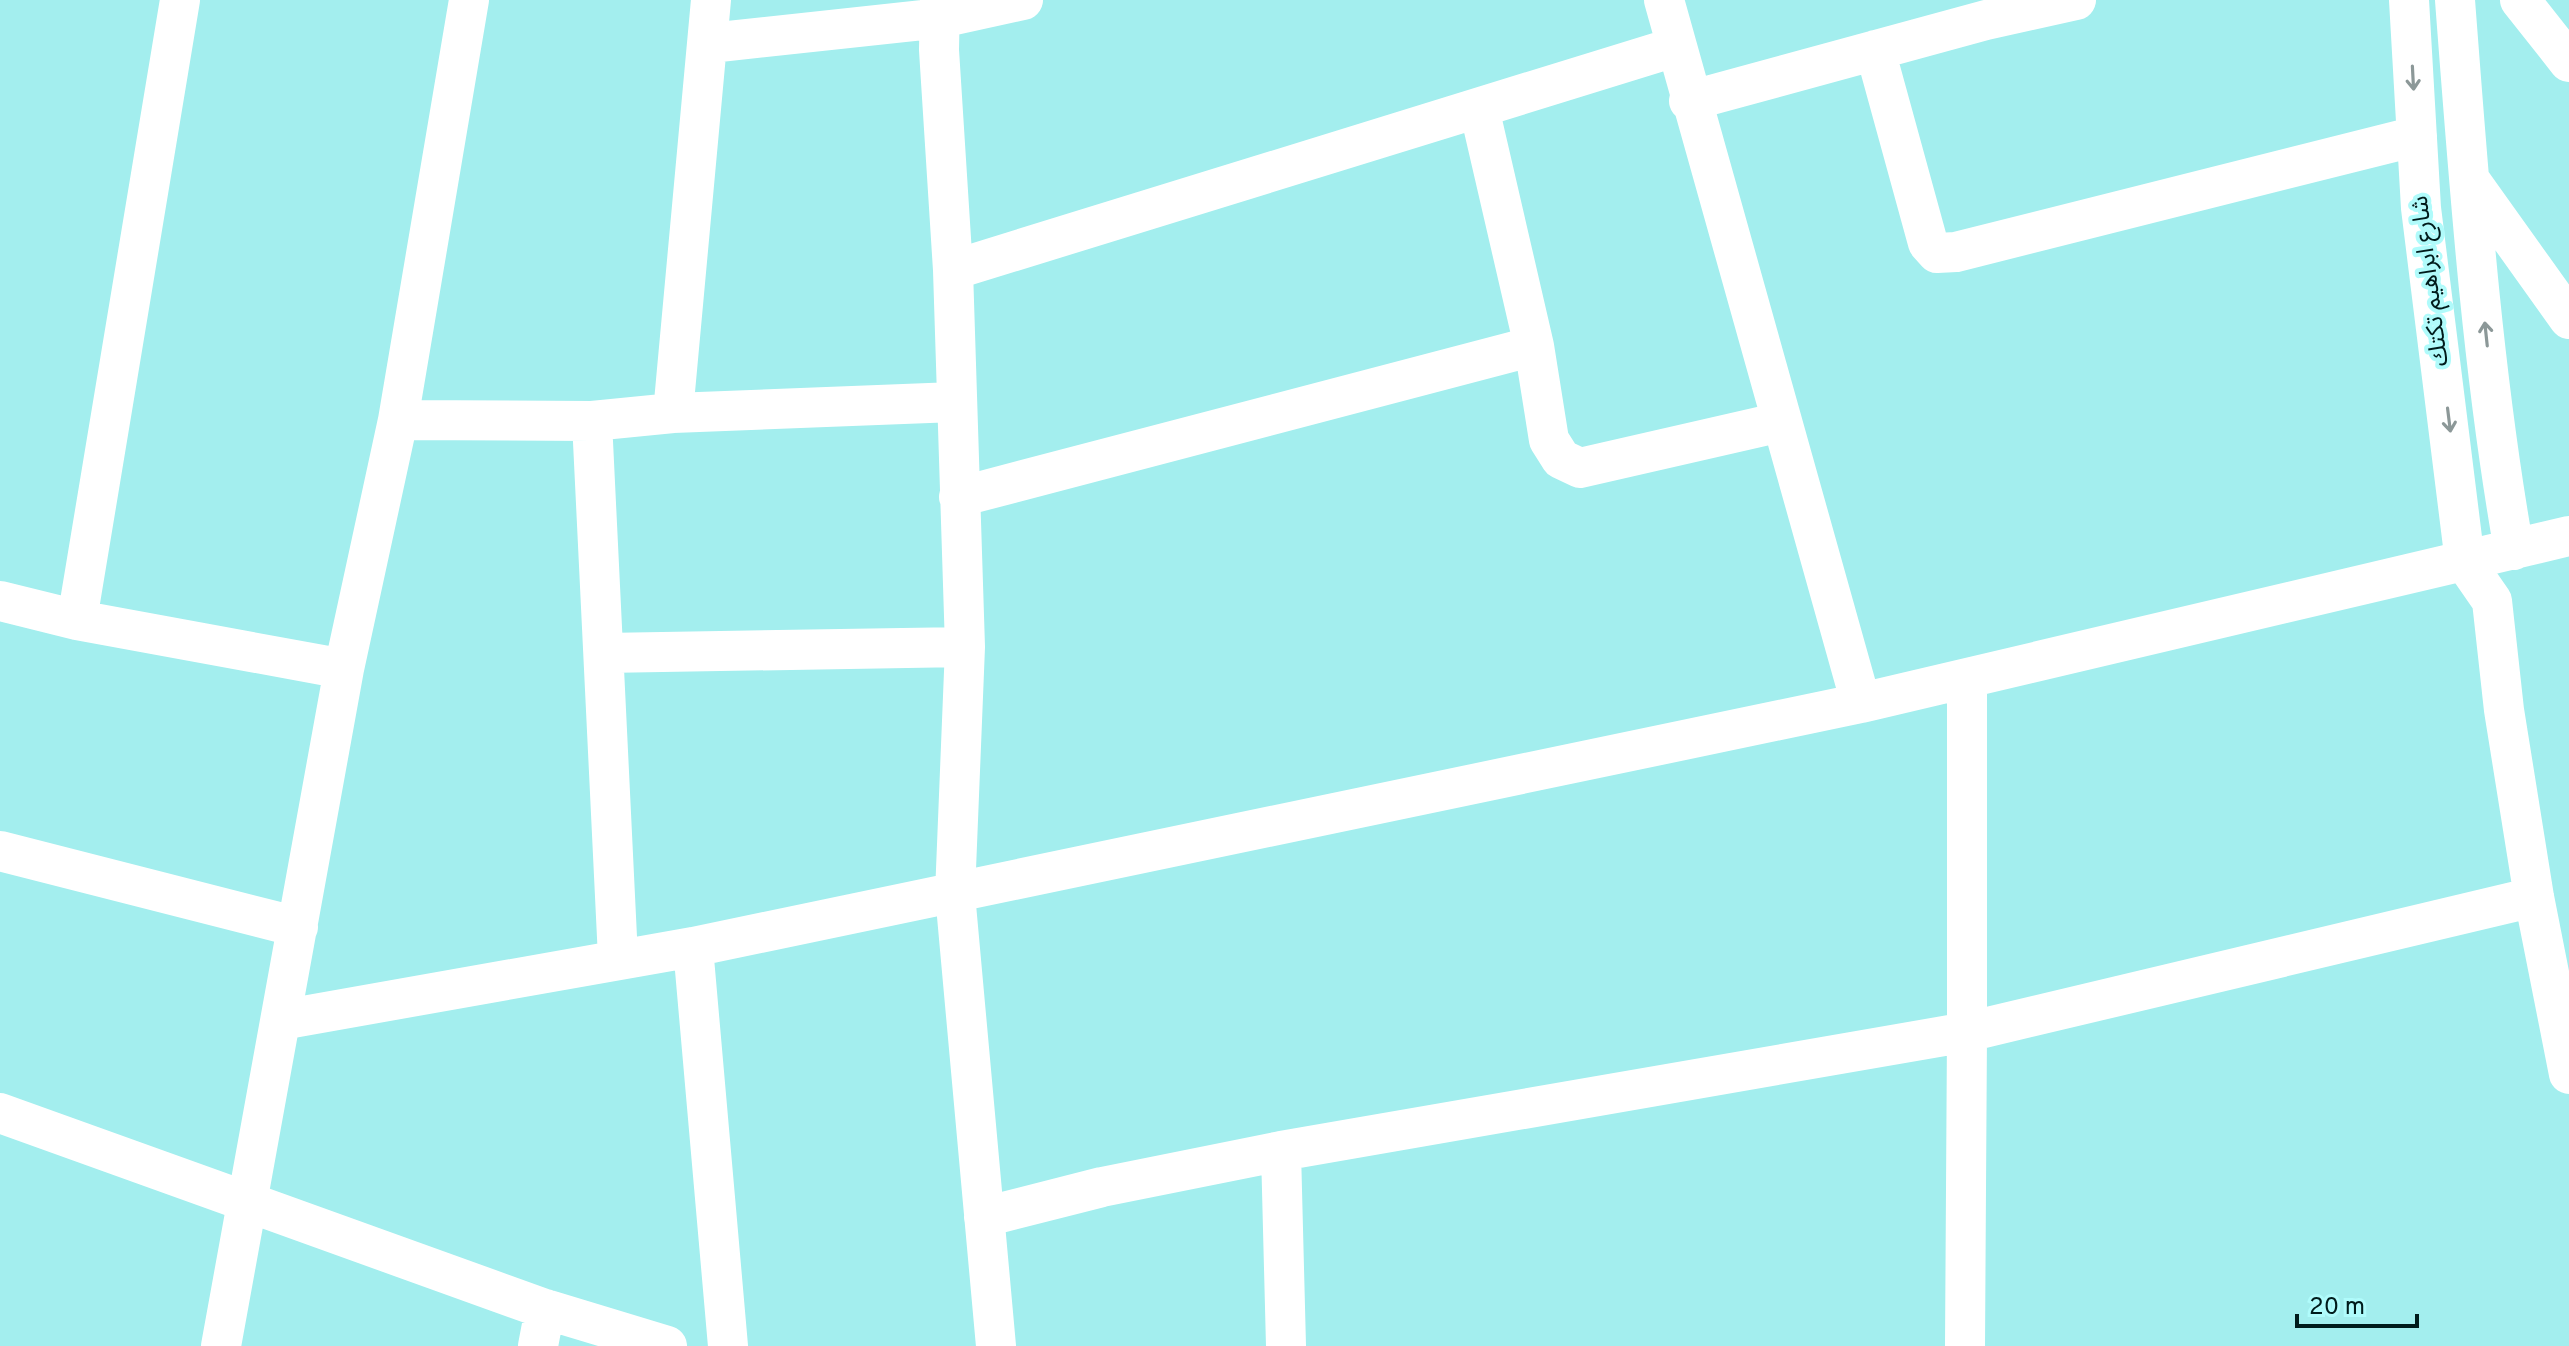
<svg xmlns="http://www.w3.org/2000/svg" width="2569" height="1346" font-family="Overpass,'Noto Sans Arabic',sans-serif">
	<style>
		.lines { fill: none; stroke-linecap: round; stroke-linejoin: round }
		.minor { stroke: #fff; stroke-width: 40 }
		.oneway { stroke: #8c9898 }
		.labels { text-anchor: middle; dominant-baseline: central; stroke-width: 8; stroke-linejoin: round; paint-order: stroke }
		.street-label { font-size: 24px; fill: #001b1b; stroke: #b0fbfb }
	</style>
	<rect width="100%" height="100%" fill="#a3eeee"/>
	<g class="lines">
		<path class="minor" d="M940,0L939,50L953,270L965,647L955,894L996,1346
			M1664,0L1861,703
			M2409,0L2421,208L2465,562L2492,601L2504,710L2534,897L2569,1074
			M2455,0C2469,183 2482,369 2514,550
			M2520,0L2569,62
			M710,43L941,18L1023,0
			M1875,50L1928,243L1937,253L1956,252L2417,136
			M1689,101L1986,20L2076,0
			M1479,108L1534,346
			M2472,183L2569,319
			M953,270L1675,47
			M673,413L711,0
			M398,420L592,421L673,413L955,402
			M592,421L618,958
			M959,497L1534,346L1549,440L1561,459L1580,468L1781,422
			M0,601L77,620L344,669
			M77,620L180,0
			M604,653L965,647
			M1967,678V1032L2534,897
			M0,851L298,927
			M693,947L728,1346
			M281,1020L693,947L1861,703L2569,536
			M0,1113L545,1309L667,1346
			M1281,1151L1967,1032L1965,1346
			M984,1217L1102,1187L1281,1151L1286,1346
			M221,1346L344,669L398,420L469,0
			M538,1346L545,1309"/>
	</g>
	<defs><path id="oneway-shaft" d="M-6 0H5M1.5-3L5.5 0L1.5 3" fill="none" stroke-width="1.6" stroke-linecap="round" stroke-linejoin="round" transform="scale(2)"/></defs>
	<g class="oneway">
		<use href="#oneway-shaft" transform="translate(2413 78) rotate(87)"/>
		<use href="#oneway-shaft" transform="translate(2486 334) rotate(-96)"/>
		<use href="#oneway-shaft" transform="translate(2449 420) rotate(83)"/>
	</g>
	<g class="labels">
		<g class="street-label">
			<text transform="translate(2431 281) rotate(-97)">شارع ابراهيم تكتك</text>
		</g>
	</g>
	<path d="M2297 1314v12h120v-12" fill="none" stroke="#001b1b" stroke-width="4"/>
	<text x="2309" y="1314" font-size="24" fill="#001b1b" stroke="#b0fbfb" stroke-width="6" paint-order="stroke">20 m</text>
</svg>
